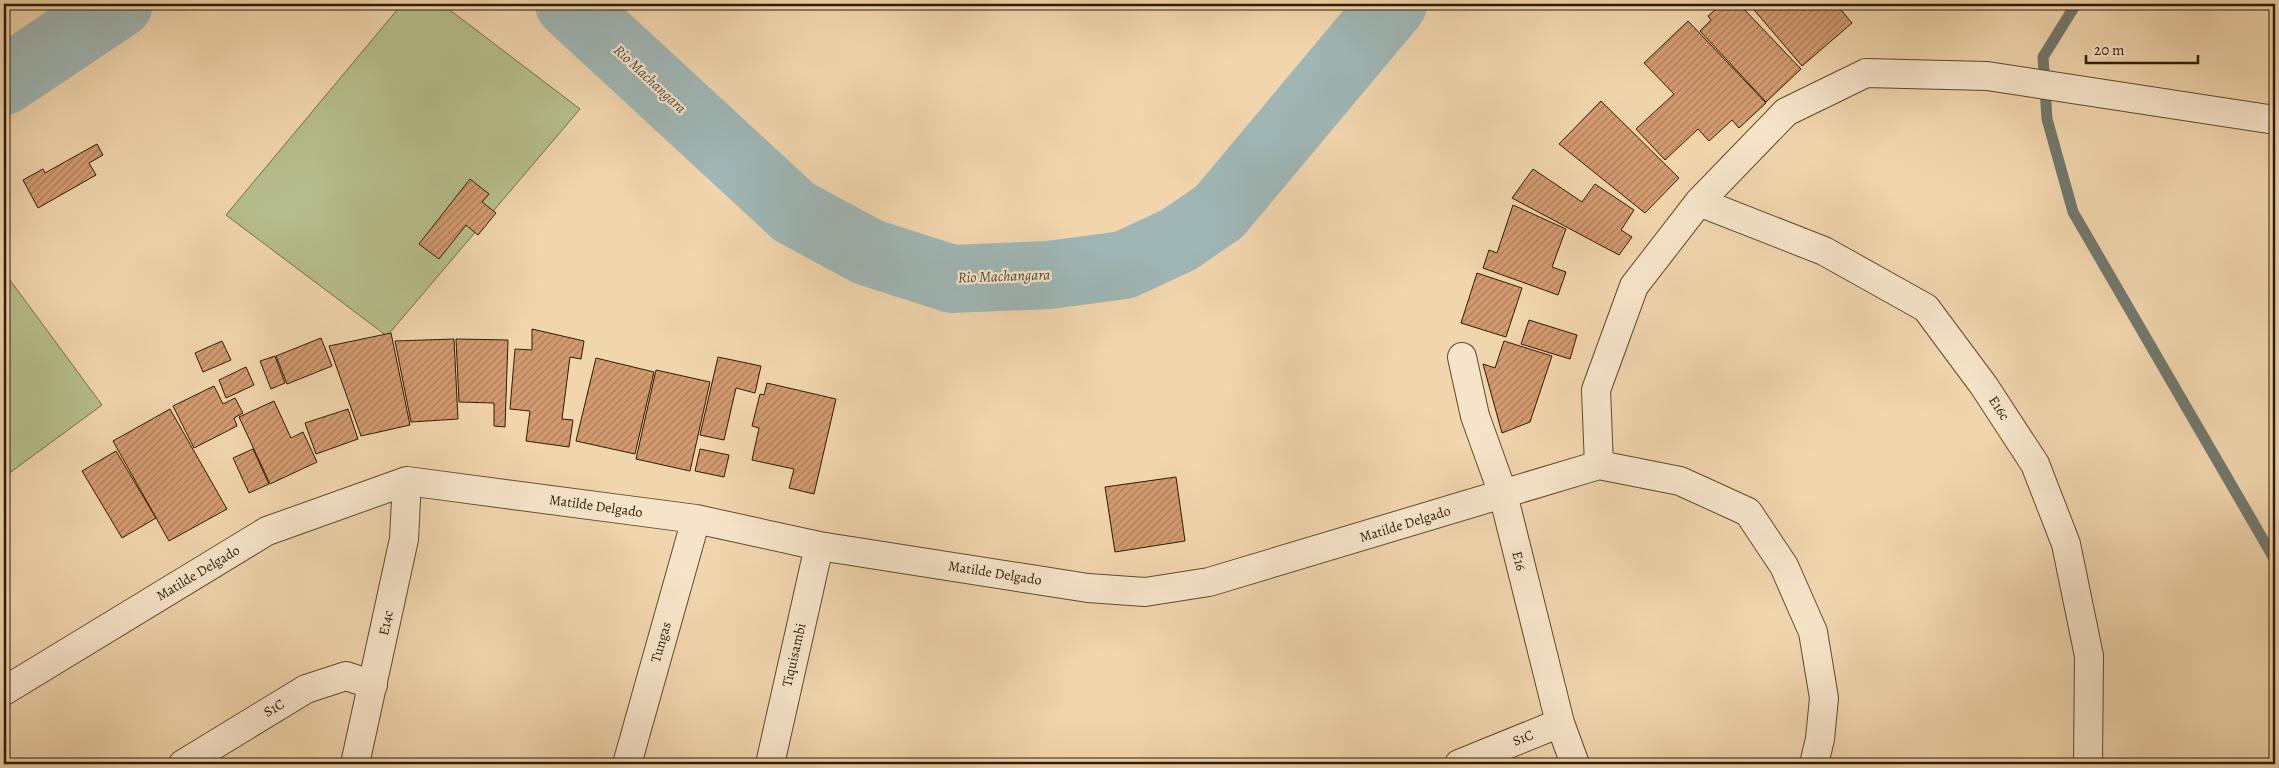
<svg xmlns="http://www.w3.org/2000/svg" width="2279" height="768" font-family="Alegreya,serif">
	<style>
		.pitch { fill: #b6be8d; stroke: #726d47 }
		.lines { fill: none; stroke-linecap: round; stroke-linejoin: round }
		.stream { stroke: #72786d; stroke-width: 11 }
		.river { stroke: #9fb6b5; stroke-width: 68 }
		.building { fill: url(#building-hatch); stroke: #2e1c01 }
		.street-casing { stroke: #5f4a2c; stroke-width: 30 }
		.street { stroke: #f6e4ca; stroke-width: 28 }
		.labels { text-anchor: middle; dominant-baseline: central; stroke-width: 4.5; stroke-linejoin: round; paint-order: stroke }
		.street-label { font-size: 14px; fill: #2e1c01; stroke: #f6e4ca }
		.water-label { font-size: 15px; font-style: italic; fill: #504a37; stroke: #f6e4ca }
	</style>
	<defs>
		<pattern id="building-hatch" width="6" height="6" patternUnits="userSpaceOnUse" patternTransform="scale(1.25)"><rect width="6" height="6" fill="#d49a70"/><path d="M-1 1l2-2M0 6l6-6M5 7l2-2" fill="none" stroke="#ac7d5a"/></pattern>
	</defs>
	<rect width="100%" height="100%" fill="#f1d5ad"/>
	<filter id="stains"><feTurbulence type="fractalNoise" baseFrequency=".004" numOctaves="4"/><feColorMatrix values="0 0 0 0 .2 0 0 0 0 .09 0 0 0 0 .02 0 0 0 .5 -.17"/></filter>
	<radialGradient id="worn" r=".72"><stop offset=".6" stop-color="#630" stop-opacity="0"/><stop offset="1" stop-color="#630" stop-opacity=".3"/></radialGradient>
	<path class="pitch" d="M402,4H442L580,109L387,336L226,215Z
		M4,272L102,405L4,477Z"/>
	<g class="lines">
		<path class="stream" d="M2076,4L2043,57L2047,119L2073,212L2275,560"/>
		<path class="river" d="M569,4L794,212L868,252L952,279L1049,275L1124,265L1178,240L1219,212L1393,4
			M4,81L119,4"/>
	</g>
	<path class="building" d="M1722,4H1739L1801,69L1766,102L1700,31L1711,20L1708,16Z
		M1749,4H1836L1852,23L1802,66Z
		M1688,21L1766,103L1739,128L1732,120L1709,141L1698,129L1665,160L1636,129L1674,94L1644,63Z
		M1601,101L1679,178L1645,213L1559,144Z
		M97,144L103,155L89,163L96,175L38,208L23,180L43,169L45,173Z
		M1533,169L1582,202L1595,184L1634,210L1621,230L1632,237L1619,255L1512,198Z
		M470,179L489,194L482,202L496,213L478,235L466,225L439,259L419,244Z
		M1513,205L1566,229L1552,267L1566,272L1558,295L1483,268L1489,250L1497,253Z
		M1477,273L1522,288L1506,337L1461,323Z
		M1529,320L1577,335L1570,359L1521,344Z
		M532,329L584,341L581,359L570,357L562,419L573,420L569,447L526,441L530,411L510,409L515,349L532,350Z
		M391,333L410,425L361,436L329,346Z
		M321,338L332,366L287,384L276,356Z
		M454,339L458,419L411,422L395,341Z
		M456,339L508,340L505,427L494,426V403L459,402Z
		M222,341L231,360L203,372L195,353Z
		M1504,341L1552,356L1530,422L1502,433L1483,364L1495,368Z
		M275,356L285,383L271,389L260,361Z
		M718,357L761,366L755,393L736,388L724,440L700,435Z
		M596,358L654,372L635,454L576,441Z
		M246,367L254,385L226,398L219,380Z
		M656,370L710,382L690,471L636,459Z
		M767,383L836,399L814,494L789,488L794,469L752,460L759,428L752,426L760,394L764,395Z
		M214,386L223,404L235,398L243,413L234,418L237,426L194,448L173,406Z
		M274,401L291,438L303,432L317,462L270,484L239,417Z
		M170,409L227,509L169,541L113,441Z
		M348,409L358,439L316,454L305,423Z
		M253,449L269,484L249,493L233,458Z
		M700,449L729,455L724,477L695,471Z
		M116,451L156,518L122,538L82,471Z
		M1176,477L1185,541L1115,552L1105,487Z"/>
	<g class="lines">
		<g class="street-casing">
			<path id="street" d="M1699,202L1824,251L1926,308L1984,386L2035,464L2066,544L2089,656L2088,764
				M1462,357L1475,416L1503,494L1560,723L1575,764
				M1599,465L1596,390L1634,286L1699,202L1786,112L1866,73L1987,76L2275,120
				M4,691L267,531L407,481L696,519L819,546L1088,588L1145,592L1209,582L1599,465L1680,481L1748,512L1784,566L1813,632L1824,698L1820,739L1814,764
				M183,764L306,689L346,676L373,685
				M355,764L404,539L407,481
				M627,764L696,519
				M770,764L819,546
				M1459,764L1560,723"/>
		</g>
		<use href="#street" class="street"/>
	</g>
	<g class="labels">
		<g class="street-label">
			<text transform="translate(1999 408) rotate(57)">E16c</text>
			<text transform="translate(596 506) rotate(8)">Matilde Delgado</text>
			<text transform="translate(1405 524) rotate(-17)">Matilde Delgado</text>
			<text transform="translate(1519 561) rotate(76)">E16</text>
			<text transform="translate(198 573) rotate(-31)">Matilde Delgado</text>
			<text transform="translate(995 573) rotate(9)">Matilde Delgado</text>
			<text transform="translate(386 623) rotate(-78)">E14c</text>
			<text transform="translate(661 642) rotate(-74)">Tungas</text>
			<text transform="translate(794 655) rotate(-77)">Tiquisambi</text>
			<text transform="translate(274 708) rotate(-31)">S1C</text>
			<text transform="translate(1523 738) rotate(-22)">S1C</text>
		</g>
		<g class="water-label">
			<text transform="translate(650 79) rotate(43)">Rio Machangara</text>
			<text transform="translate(1004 276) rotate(-2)">Rio Machangara</text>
		</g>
	</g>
	<rect width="2279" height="768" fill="none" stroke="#f1d5ad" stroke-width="20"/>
	<rect x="5" y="5" width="2269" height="758" fill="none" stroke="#2e1c01" stroke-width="2.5"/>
	<rect x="10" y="10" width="2259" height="748" fill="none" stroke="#2e1c01"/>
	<path d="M2086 55v8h112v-8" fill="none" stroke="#2e1c01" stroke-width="2.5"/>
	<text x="2094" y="55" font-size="15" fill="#2e1c01" stroke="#f6e4ca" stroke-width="4" paint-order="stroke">20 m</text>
	<rect width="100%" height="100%" filter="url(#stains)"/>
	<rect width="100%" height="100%" fill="url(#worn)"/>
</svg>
